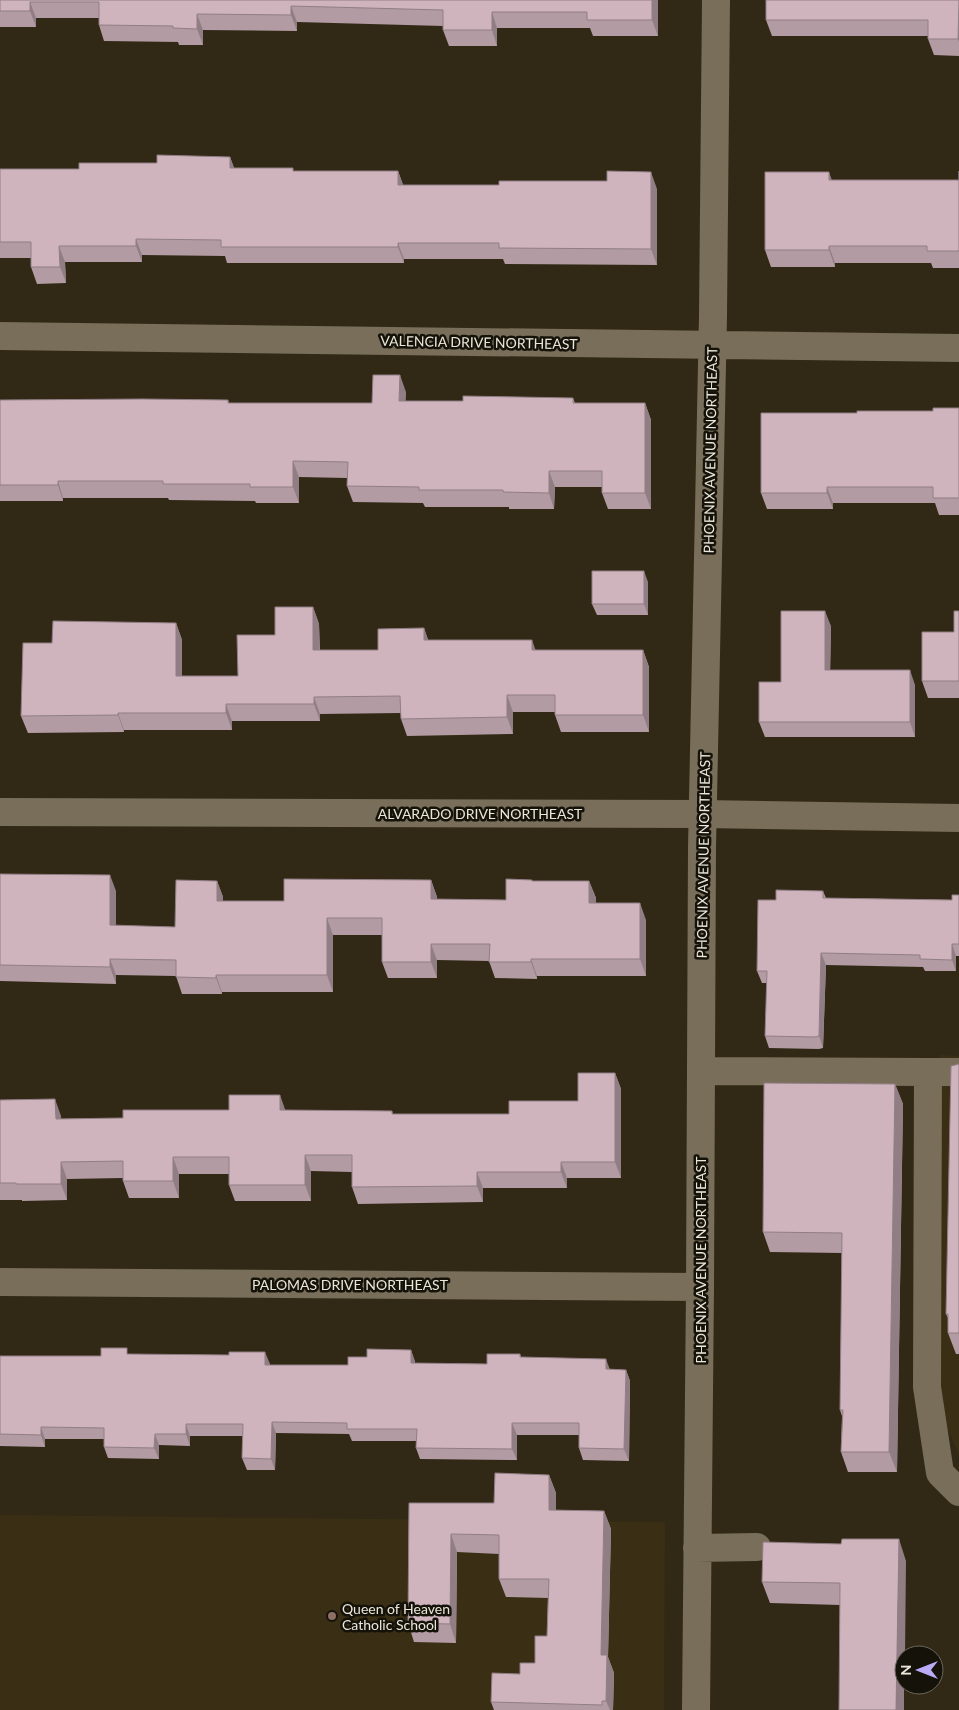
<svg xmlns="http://www.w3.org/2000/svg" width="959" height="1710" font-family="Lato,sans-serif">
	<style>
		.built { fill: #3a2f15 }
		.lines { fill: none; stroke-linecap: round; stroke-linejoin: round }
		.minor { stroke: #786e59; stroke-width: 28 }
		.wall { fill: #b29ba3 }
		.shaded-wall { fill: #917e85 }
		.building { fill: #cfb4be; stroke: #917e85 }
		.education-dot { fill: #8d6e63; stroke: #151209; stroke-width: 2 }
		.labels { text-anchor: middle; dominant-baseline: central; stroke-width: 5; stroke-linejoin: round; paint-order: stroke }
		.street-label { font-size: 14px; fill: #ebe6da; stroke: #151209 }
		.poi-label { font-size: 14px; fill: #ebe6da; stroke: #151209; text-anchor: start }
	</style>
	<rect width="100%" height="100%" fill="#312915"/>
	<path class="built" d="M940,1055L959,1056V1454L944,1423L935,1350Z
		M0,1515L665,1522L664,1710H0Z"/>
	<g class="lines">
		<path class="minor" d="M0,336L959,348
			M0,812L703,814L959,818
			M701,1071L928,1072L927,1387L940,1473L959,1492
			M928,1072H959
			M0,1282L700,1287
			M697,1548L757,1547
			M696,1710L700,1287L702,847L713,316L716,0"/>
	</g>
	<path class="wall" d="M0,0H658V36H593L590,28H497V46H449L443,30V26L297,22V31L203,30V45H179L178,42L104,41L99,25V18H36V27H0Z
		M959,0V56L934,55L928,39V36H772L766,20Z
		M230,157L234,168L294,171H398L403,185L657,189V265L505,264L503,259H404V263H227L225,256L142,255V262H65L66,283L37,284L31,267V258H0V169H79Z
		M959,171V268H933L931,263H835V267H771L765,250L832,180H959Z
		M406,392L405,401H463L573,398L575,403H645L651,420V509H608L602,493V487H555L554,509H509V507H425L423,503L353,502L347,486V478L299,477V503H256L255,501L169,500L168,498H63V501H0V400H228L229,403H372Z
		M959,408V515H939L935,503H833V509H767L761,493L933,411Z
		M648,582V615H597L592,604Z
		M313,607L319,624L320,650H378L424,628L428,640L536,650H643L649,667V732H561L555,715V712H513V734L407,736L401,719V713L320,714V721H232V730H124V732L28,733L21,716L52,643L176,623L182,640V676H238L275,635Z
		M959,611V698H928L922,681L954,632Z
		M831,626L830,670L915,685V737H765L759,722L781,682Z
		M0,874L116,891V926L175,927L217,881L223,897V901H284L431,880L437,897V899L506,900L533,881H589L596,898V903L646,920V976H537V979L495,978L489,961L437,960V978H388L382,962V935H333V992H222V994H182L176,976L116,975V984L0,981Z
		M823,891L826,898L952,900L959,895V956H956V971H925L923,967L826,965L823,1048L819,1049L769,1048L765,1036L767,983H762L757,971L776,900Z
		M959,1064V1354H956L948,1333V1318L946,1314Z
		M615,1073L621,1089V1178H567V1188H483V1202L358,1204L352,1187V1172L311,1171V1201H235L229,1185V1174H179V1198H129L123,1181V1178L67,1179V1200L22,1201V1200H0V1100L61,1116V1119L123,1118L285,1110L392,1111L393,1114H509L578,1101Z
		M895,1084L903,1104L897,1472H848L841,1452L842,1416L840,1410L842,1253L770,1252L763,1232Z
		M411,1350L415,1363L487,1364L520,1354L521,1357L610,1369L626,1370L630,1381L629,1461L583,1460L579,1448V1435H517V1460L420,1459L416,1448V1441H352L349,1434L276,1433L275,1470H247L242,1458L243,1436H190V1446L159,1445V1459L108,1458L104,1447V1439H45V1447L0,1446V1356H101L129,1354L270,1364L269,1365H348L367,1357Z
		M549,1475L556,1493V1510L604,1511L611,1529L608,1657L614,1673L613,1710H494L491,1702L520,1674L535,1663L547,1636L548,1598L506,1597L499,1579V1554L457,1552L456,1643L414,1642L408,1623L409,1503H494Z
		M841,1544L906,1561L840,1605L770,1603L762,1582Z"/>
	<path class="shaded-wall" d="M652,0H658V36L652,20Z
		M30,2L36,18V27L30,11Z
		M291,6L297,22V31L291,15Z
		M492,12L497,28V46L492,30Z
		M197,14L203,30V45L197,29Z
		M958,21L959,23V42L958,39Z
		M230,157L236,173L230,168Z
		M398,171L404,187L398,185Z
		M651,172L657,189V265L651,249Z
		M829,172L835,189L829,180Z
		M136,239L142,255V262L136,246Z
		M398,243L404,259V263L398,247Z
		M59,246L65,262L66,283L60,267Z
		M829,246L835,263V267L829,250Z
		M400,375L406,392L405,417L399,401Z
		M645,403L651,420V509L645,493Z
		M293,461L299,477V503L293,487Z
		M549,471L555,487L554,509L549,493Z
		M58,481L63,498V501L58,485Z
		M827,487L833,503V509L827,493Z
		M644,571L648,582V615L644,604Z
		M313,607L319,624L320,667L313,650Z
		M825,611L831,626L830,685L825,670Z
		M176,623L182,640V693L176,676Z
		M424,628L430,645L424,640Z
		M532,640L538,657L532,650Z
		M643,650L649,667V732L643,715Z
		M910,670L915,685V737L910,722Z
		M507,695L513,712V734L507,717Z
		M314,697L320,714V721L314,704Z
		M226,704L232,721V730L226,713Z
		M118,713L124,730V732L118,715Z
		M110,875L116,891V942L110,925Z
		M431,880L437,897V915L431,899Z
		M217,881L223,897V917L217,901Z
		M589,881L596,898V920L589,903Z
		M640,903L646,920V976L640,959Z
		M327,918L333,935V992L327,975Z
		M431,944L437,960V978L431,962Z
		M952,944L956,956V971L952,960Z
		M821,953L826,965L823,1048L819,1036Z
		M110,959L116,975V984L110,967Z
		M531,959L537,976V979L531,962Z
		M216,975L222,992V994L216,978Z
		M615,1073L621,1089V1178L615,1162Z
		M895,1084L903,1104L897,1472L889,1452Z
		M280,1095L286,1112L280,1110Z
		M55,1099L61,1116L62,1135L56,1119Z
		M305,1155L311,1171V1201L305,1185Z
		M173,1157L179,1174V1198L173,1181Z
		M61,1162L67,1179V1200L61,1184Z
		M561,1162L567,1178V1188L561,1172Z
		M477,1172L483,1188V1202L477,1186Z
		M411,1350L415,1361V1375L411,1363Z
		M265,1352L270,1364L269,1376L265,1365Z
		M606,1359L610,1370L606,1369Z
		M626,1370L630,1381L629,1461L624,1449Z
		M272,1422L276,1433L275,1470L271,1459Z
		M512,1423L517,1435V1460L512,1449Z
		M186,1424L190,1436V1446L186,1434Z
		M41,1427L45,1439V1447L41,1435Z
		M155,1434L159,1445V1459L154,1448Z
		M549,1475L556,1493V1529L549,1510Z
		M604,1511L611,1529L608,1657L614,1673L613,1710H610L606,1701L601,1655Z
		M451,1534L457,1552L456,1643L450,1624Z
		M899,1539L906,1561L905,1655H904V1710H896Z"/>
	<path class="building" d="M0,0H652V20H587V12H492V30H443V10L291,6V15L197,14V29L173,28V26L99,25V2H30V11H0Z
		M766,0H959L958,39H928V20H766Z
		M157,155L230,157V168H293V171H398V185H499V181H607V171L651,172V249L499,248V243H398V247H221V240L136,239V246H59L60,267H31V242H0V169H79V163H157Z
		M959,171V251H927V246H829V250H765V172H829V180H959Z
		M373,375H400L399,401H463V396L573,398V403H645V493H602V471H549V493L503,492V490H419V487L347,486L348,462L293,461V487H250V484H163V481H58V485H0V400L143,399L228,400V403H372Z
		M933,408H959V498H933V487H827V493H761V413H857V411H933Z
		M592,571H644V604H592Z
		M275,607H313V650H378V629L424,628V640H532V650H643V715H555V695H507V717L401,719L400,696L314,697V704H226V713H118V715L21,716L23,643H52L53,621L176,623V676H238L237,635H275Z
		M781,611H825V670H910V722H759V682H781Z
		M954,611H959V681H922V632H954Z
		M0,874L110,875V925L175,927L176,880L217,881V901H284V879L431,880V899L506,900V879L532,880V881H589V903H640V959H531V962H489L490,944H431V962H382V918H327V975H216V978L176,977V960L110,959V967L0,965Z
		M776,890L823,891V898L952,900V895H959V944H952V960L920,959V955L821,953L819,1036L815,1037L765,1036L767,971H757L758,900H776Z
		M959,1064V1333H948V1314H946L951,1066Z
		M578,1073H615V1162H561V1172H477V1186L352,1187V1155H305V1185H229V1157H173V1181H123V1161L61,1162V1184H16V1183H0V1100L55,1099L56,1119L123,1118V1110H229V1095H280V1110L392,1111V1114H509V1101H578Z
		M764,1083L895,1084L889,1452H841L843,1410H840L842,1233L763,1232Z
		M101,1348H127V1354L229,1355V1352H265V1365H348V1357H367V1349L411,1350V1363L487,1364V1354H520V1357L606,1359V1369L626,1370L624,1449L579,1448V1423H512V1449L416,1448L417,1429H347V1423L272,1422L271,1459L242,1458L243,1424H186V1434H155L154,1448L104,1447V1428L41,1427V1435L0,1434V1356H101Z
		M495,1473L549,1475V1510L604,1511L601,1655H607L606,1701H602V1705L491,1702L492,1673L520,1674V1663H535V1636H547L549,1579H499V1535L451,1534L450,1624L408,1623L409,1503H494Z
		M842,1539H899L896,1710H839L840,1583L762,1582L763,1542L841,1544Z"/>
	<circle class="education-dot" cx="332" cy="1616" r="5"/>
	<g class="labels">
		<g class="street-label">
			<text transform="translate(479 342) rotate(1)">VALENCIA DRIVE NORTHEAST</text>
			<text transform="translate(710 450) rotate(-89)">PHOENIX AVENUE NORTHEAST</text>
			<text x="480" y="813">ALVARADO DRIVE NORTHEAST</text>
			<text transform="translate(703 855) rotate(-89)">PHOENIX AVENUE NORTHEAST</text>
			<text transform="translate(700 1260) rotate(-90)">PHOENIX AVENUE NORTHEAST</text>
			<text x="350" y="1284">PALOMAS DRIVE NORTHEAST</text>
		</g>
		<g class="poi-label">
			<text x="342" y="1608">Queen of Heaven<tspan x="342" dy="16">Catholic School</tspan></text>
		</g>
	</g>
	<g transform="translate(919 1670) rotate(270)"><circle r="24" fill="#151209" stroke="#6b675d"/>
	<path d="M0-4L9 19L0 12L-9 19Z" fill="#b9abf7"/>
	<text y="-8" font-size="14" font-weight="bold" text-anchor="middle" fill="#ebe6da">N</text>
	</g>
</svg>
